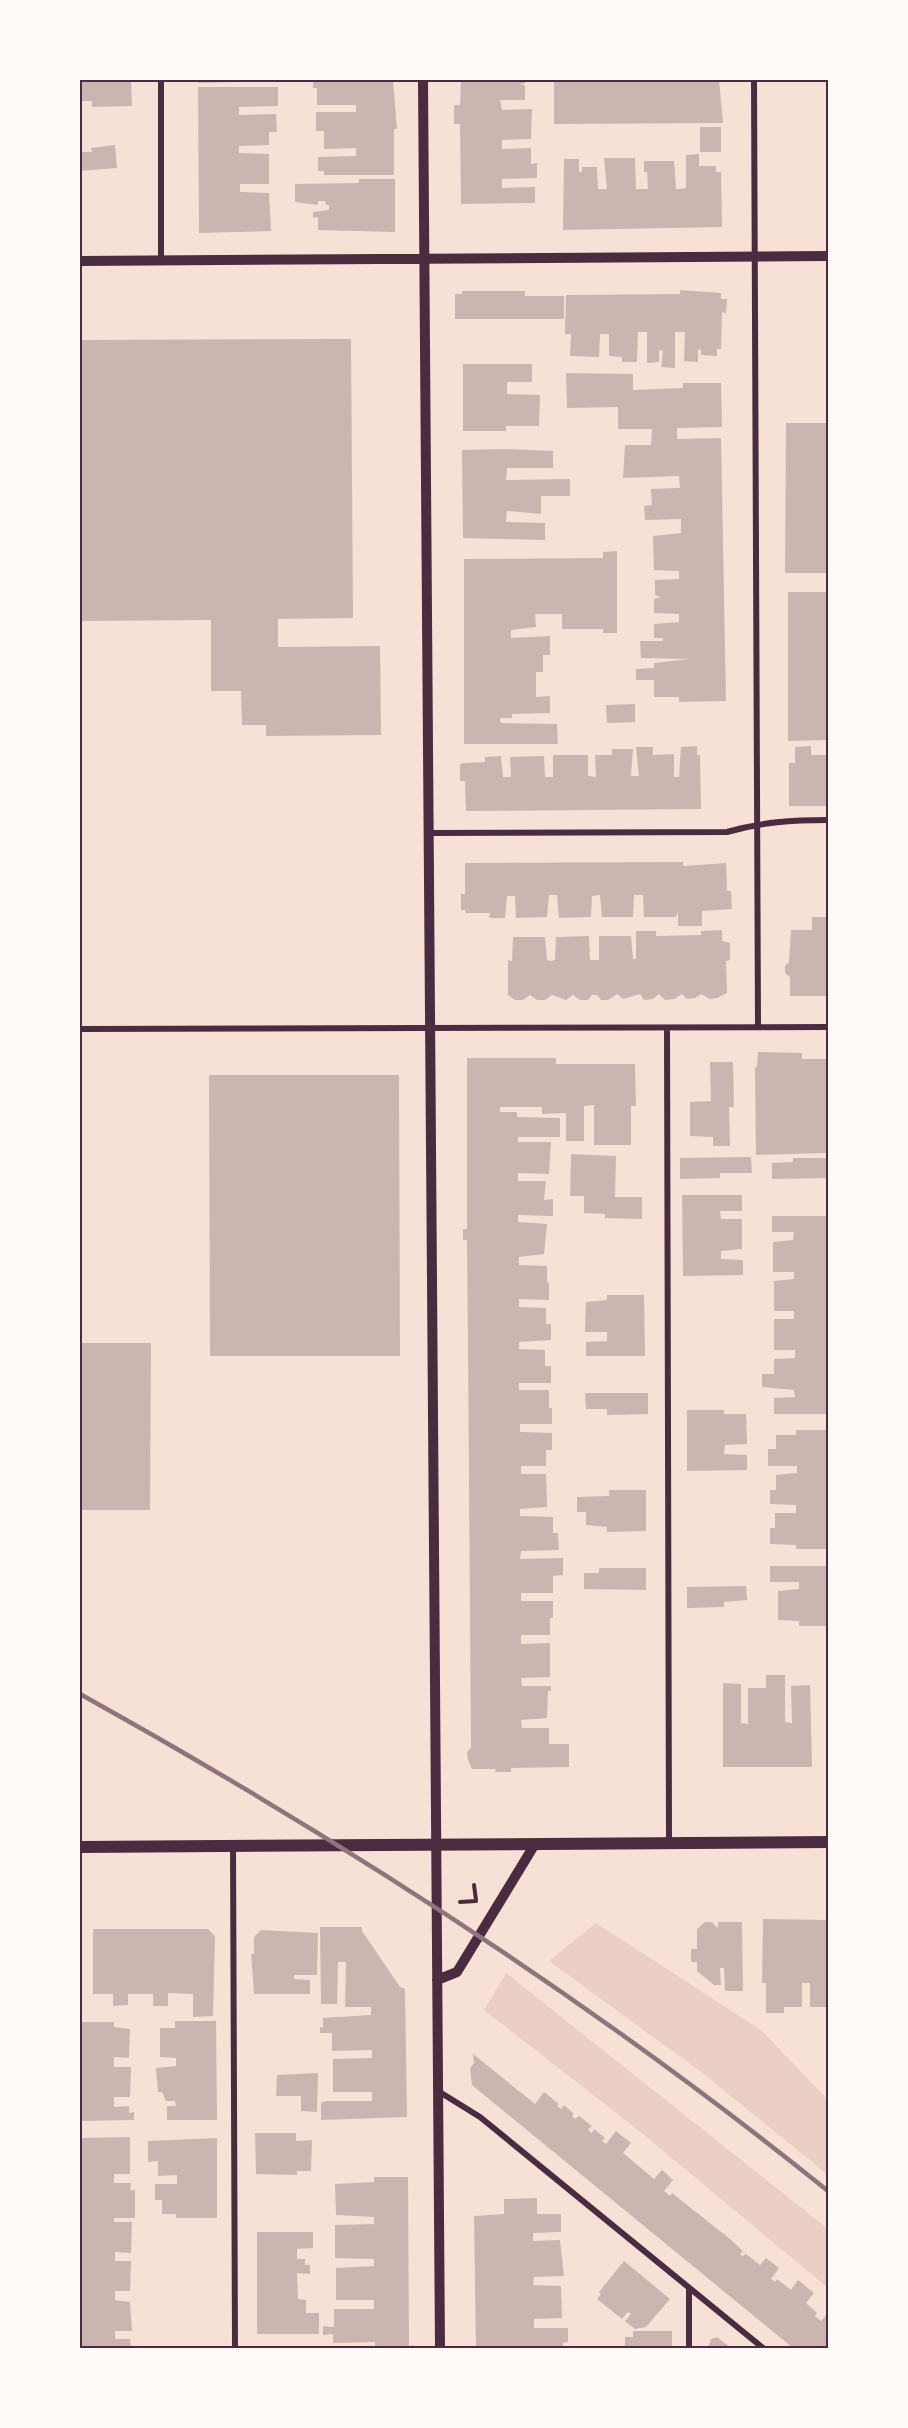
<svg xmlns="http://www.w3.org/2000/svg" width="908" height="2428" font-family="'IBM Plex Serif',serif">
	<style>
		.green { fill: #ebcfc5 }
		.building { fill: #ccb4b1 }
		.lines { fill: none; stroke-linecap: round; stroke-linejoin: round }
		.path { stroke: #4a2c40; stroke-width: 4 }
		.minor { stroke: #4a2c40; stroke-width: 6 }
		.tertiary { stroke: #4a2c40; stroke-width: 10 }
		.secondary { stroke: #4a2c40; stroke-width: 12 }
		.rail { stroke: #8f747c; stroke-width: 4.5 }
		.neatline { fill: none; stroke: #4a2c40; stroke-width: 2 }
	</style>
	<rect width="100%" height="100%" fill="#f7e1d7"/>
	<path class="green" d="M596,1923L761,2030L828,2100V2175L705,2075L549,1961Z
		M506,1973L828,2229V2288L633,2126L484,2010Z"/>
	<path class="building" d="M80,80H131L132,106L92,107V101H80Z
		M198,80H239V82L198,83Z
		M313,80H393L397,129H394V175H324V171H318V157L356,156V148L324,149V131H316V112H356V105H317V88H313Z
		M461,80H525V83L520,85H525V100H500L502,110L532,109L531,139L502,140V149L531,148V164L537,163V178L502,179V188L535,187V203L461,204L460,124H454V105H460Z
		M554,80H719L723,123L554,124Z
		M198,87H278V106L239,107V115L276,114L277,132H269V145L239,146V153L269,154V184H240V192L269,193L271,231L199,233Z
		M700,127H721V152H700Z
		M115,145L117,168L80,171V152H92L91,148Z
		M699,154V166H716V172H721L722,227L563,230L564,159H579V172H582V167H597L598,189H607L604,158H635L636,189H648L647,172H644V161H674L676,189H680L686,188V155Z
		M826,162H828V230H826Z
		M359,179H395V232L318,230V217L313,218V212L329,210V205H326L325,201H318V205L295,202V184L359,183Z
		M680,290L721,293V299H727L726,313L722,312L721,349H717V356L701,355V350L698,349V362L684,361L685,332H675V368L661,367L663,351L659,350V362L647,363V332H638L637,362H622V357L609,356V334H600L599,357L570,356L571,334H565L566,295L680,294Z
		M462,291H525V296H564V319H455V294H462Z
		M351,339L353,618L278,619V647L380,646L381,735L266,736V725H242L241,691H211V620L80,621V340Z
		M463,364H532V382H507V394L540,395L539,426H506V431H463Z
		M566,373L633,374V390L683,388V383H721L722,427L677,428V439L721,438L726,701L679,702V697H654V680H636V669L654,668V663L689,659L641,658L640,641H663V638H654V624L679,622V614L654,613V599L661,597L655,595V580L679,579V571L654,570L653,536L681,533V519L645,520L644,506L652,505L651,489L680,488L679,476L623,478L625,445H651L652,429H618V407L567,408Z
		M786,423H828V573H785Z
		M507,449L553,451V468H507L506,480L570,479V496H541V514L507,511L506,522L545,523V540L463,538L462,450Z
		M617,551V633H603V629H562V614H535L536,627L511,630V638L550,636V655H543V672H536V697L550,696V713L512,714V718H500L501,723L557,724L558,744H464V559L603,558V552Z
		M788,592H828V740L788,741Z
		M635,704V722L607,723L606,705Z
		M697,746V755H700L701,809L466,811L465,781H460V764L465,763L485,762V757L501,756L503,777H511L510,757L544,756L545,777H553V755H588V776L596,777L595,755H612V749H633L631,776H639L636,747H653V755L674,754V777H679L681,747Z
		M811,746V755H826L828,806H789V763H795V747Z
		M683,862V866L726,863L727,891H731L732,909L702,911V926H678V911L676,917H644L643,895H634L633,917H602L600,895L592,896L591,917L559,918L557,895H549L547,917L516,918L515,896H507L505,918H489L490,913H466L465,910H461V894H465V863Z
		M812,917H828V996H790V977L785,973V966L789,962L791,930H812Z
		M722,930V941L730,943V960L726,961L727,993L717,998L710,999L701,994L695,998L687,999L682,994L674,999L665,1000L659,994L653,999L644,1000L640,994L623,999L617,994L608,1000H601L597,995H592L588,1000H580L573,995L566,1000L552,995L545,1000H537L530,995L523,1000H515L508,995V960L512,961L513,937H545L547,960L551,961L555,960L556,937L589,936L590,960H599V936H631L633,959H636V931H656V936L701,935V931Z
		M758,1052L802,1053V1059H828V1153L756,1155L755,1067H757Z
		M467,1058H556V1064H635L636,1106H631V1145H594V1105L584,1106V1141H566V1113L542,1114V1107H500V1112H517V1117L560,1118V1137H518V1142H551L549,1174L518,1173V1181H546L544,1200L553,1199V1216L518,1215V1222L547,1224L544,1254L519,1257V1265L547,1266V1283L549,1282V1300L519,1299V1307L546,1308V1324H551V1340L519,1342V1349L545,1350V1366H551V1383H519V1390H549V1408H552V1424H520V1432L552,1433V1450H546V1466H521V1474H546L547,1507L520,1509V1516L553,1517V1533H558L559,1550L521,1551L520,1559L563,1558V1575L553,1576V1593H521V1601H553V1618H550V1635H521V1644L550,1643V1677L521,1678L522,1686H551V1691H548L547,1718L521,1720L522,1728H549V1744H569V1767L511,1768V1772H495L496,1769H472L468,1760L467,1752L471,1748L468,1345L467,1240H463V1229H467Z
		M710,1062H733L734,1107H729L730,1146H713V1137L690,1136V1102L711,1101Z
		M209,1075H399L400,1356H210Z
		M571,1154L616,1156L615,1197H642V1219L605,1218V1214L584,1213V1196H570Z
		M751,1157L752,1173H720V1178L680,1179V1158Z
		M793,1158H828V1178L772,1179V1163L793,1162Z
		M682,1195H742V1211H720L721,1219H742V1249L721,1251V1259L743,1260V1275L683,1276Z
		M772,1216H828V1414H774V1398L795,1397L794,1390L762,1387V1374H774V1359L795,1358V1350H774V1319H794V1311H774V1281L794,1279V1272H773V1242L793,1240L794,1232H772Z
		M607,1295H644L645,1356H586V1342L607,1341V1332H585L586,1302L607,1300Z
		M80,1343H151L150,1510H80Z
		M585,1393H648V1414L607,1415V1409H586Z
		M687,1410H724V1414H746L747,1444L725,1445L724,1454L747,1455V1470L687,1471Z
		M796,1430H828V1549H796V1545L770,1544V1528H775V1513H796V1505L770,1504V1490H776V1475L797,1473V1466H768V1449H776V1435H796Z
		M609,1490H646V1531L607,1532V1527L586,1525V1512H577V1497L609,1496Z
		M770,1566H828V1626H799V1621L778,1620V1591L799,1589V1582H770Z
		M599,1568H646V1590L584,1589V1573H599Z
		M746,1586L747,1600L724,1602V1607L687,1608V1587Z
		M766,1675H785V1722L792,1723L791,1686L810,1685L812,1767H723V1683L741,1684V1723L748,1724V1688H766Z
		M763,1919L828,1920V2007H810V1983H802V2007H784V2013H766V1983H762Z
		M705,1922H712L718,1928V1922H742L743,1991H725L724,1968H720L721,1985H714L697,1971V1962H691V1949H697V1929Z
		M320,1927H362V1931L400,1987L405,1989L407,2117L321,2120V2103L325,2101H372V2092H333V2059L372,2058V2050L332,2051V2033H320V2027L323,2028V2018L371,2015V2007H345L346,1962H338L337,2004H321Z
		M93,1929H208L215,1936L213,2016L193,2017V1994L168,1993V2006H153V1994H128V2005L113,2006V1994H93Z
		M261,1930L318,1933L317,1975H294V1979L310,1980V1994H254L251,1954H254V1937Z
		M175,2021H216L217,2120H167V2106H176L175,2101H166L162,2092H158L156,2068L176,2066V2058L160,2057V2028H175Z
		M80,2022H114V2027L130,2029L129,2058L114,2057V2067H131L130,2097H114V2107L129,2106V2113L134,2112V2120L80,2121Z
		M473,2054L535,2104L544,2092L559,2104L557,2106L561,2109L564,2105L574,2114L572,2116L575,2119L579,2116L592,2126L588,2130L592,2133L594,2129L605,2138L602,2141L606,2144L616,2131L631,2143L623,2153L654,2179L662,2170L673,2180L664,2191L670,2196L672,2193L730,2239L743,2251L740,2254L742,2256L746,2254L760,2265L766,2258L779,2268L771,2279L775,2282L777,2279L791,2290L798,2280L814,2293L806,2303L817,2313L815,2316L821,2321L828,2313V2348H793L472,2085L470,2068L474,2063Z
		M318,2073L317,2112L301,2111V2096H276L277,2075Z
		M255,2133H296V2141L312,2140L311,2171H297V2175L256,2174Z
		M130,2137V2174H114V2183H131L130,2190H135V2218H114V2222H132L131,2253L115,2252V2261H131L130,2291H115V2300L130,2302L132,2331H115V2339H130L131,2348H80V2138Z
		M217,2138V2218H176V2214H162V2200H155V2184H177V2175L158,2176V2161L148,2162V2141Z
		M374,2177H408L409,2346L414,2345V2348H375V2342L333,2343V2334L323,2335V2326L334,2327V2309H374V2300H336V2268L374,2266V2259L335,2258V2225L374,2224V2217L336,2215L335,2184L374,2182Z
		M537,2198V2214H561V2232L533,2233V2241L560,2240L564,2276L534,2277L533,2285L561,2286L562,2318L534,2319V2328H568V2342L563,2343V2348H476L474,2216L504,2214V2199Z
		M257,2232H313V2248L297,2249V2259H305V2265H310V2274L297,2273L298,2299L306,2300V2313H319V2334H257Z
		M624,2261L670,2299L646,2327L635,2329L625,2321L631,2314L628,2312L622,2319L597,2299L601,2294L599,2292Z
		M633,2331H672V2348H625V2337H633Z
		M717,2337L731,2348H708L711,2339Z"/>
	<g class="lines">
		<path class="path" d="M474,1885L476,1900
			M460,1902L476,1901"/>
		<path class="minor" d="M161,80V260
			M754,80L758,1027
			M429,833L727,832C761,822 793,820 828,820
			M667,1028L669,1843
			M80,1029L828,1027
			M233,1846L235,2348
			M438,2091L480,2117L763,2348
			M689,2289V2348"/>
		<path class="tertiary" d="M423,80L440,2348
			M80,261L828,256
			M437,1980L457,1972L535,1844"/>
		<path class="secondary" d="M80,1847L828,1842"/>
		<path class="rail" d="M80,1694C341,1839 595,2003 828,2191"/>
	</g>
	<rect width="908" height="2428" fill="none" stroke="#fffaf5" stroke-width="162"/>
	<rect x="81" y="81" width="746" height="2266" class="neatline"/>
</svg>
